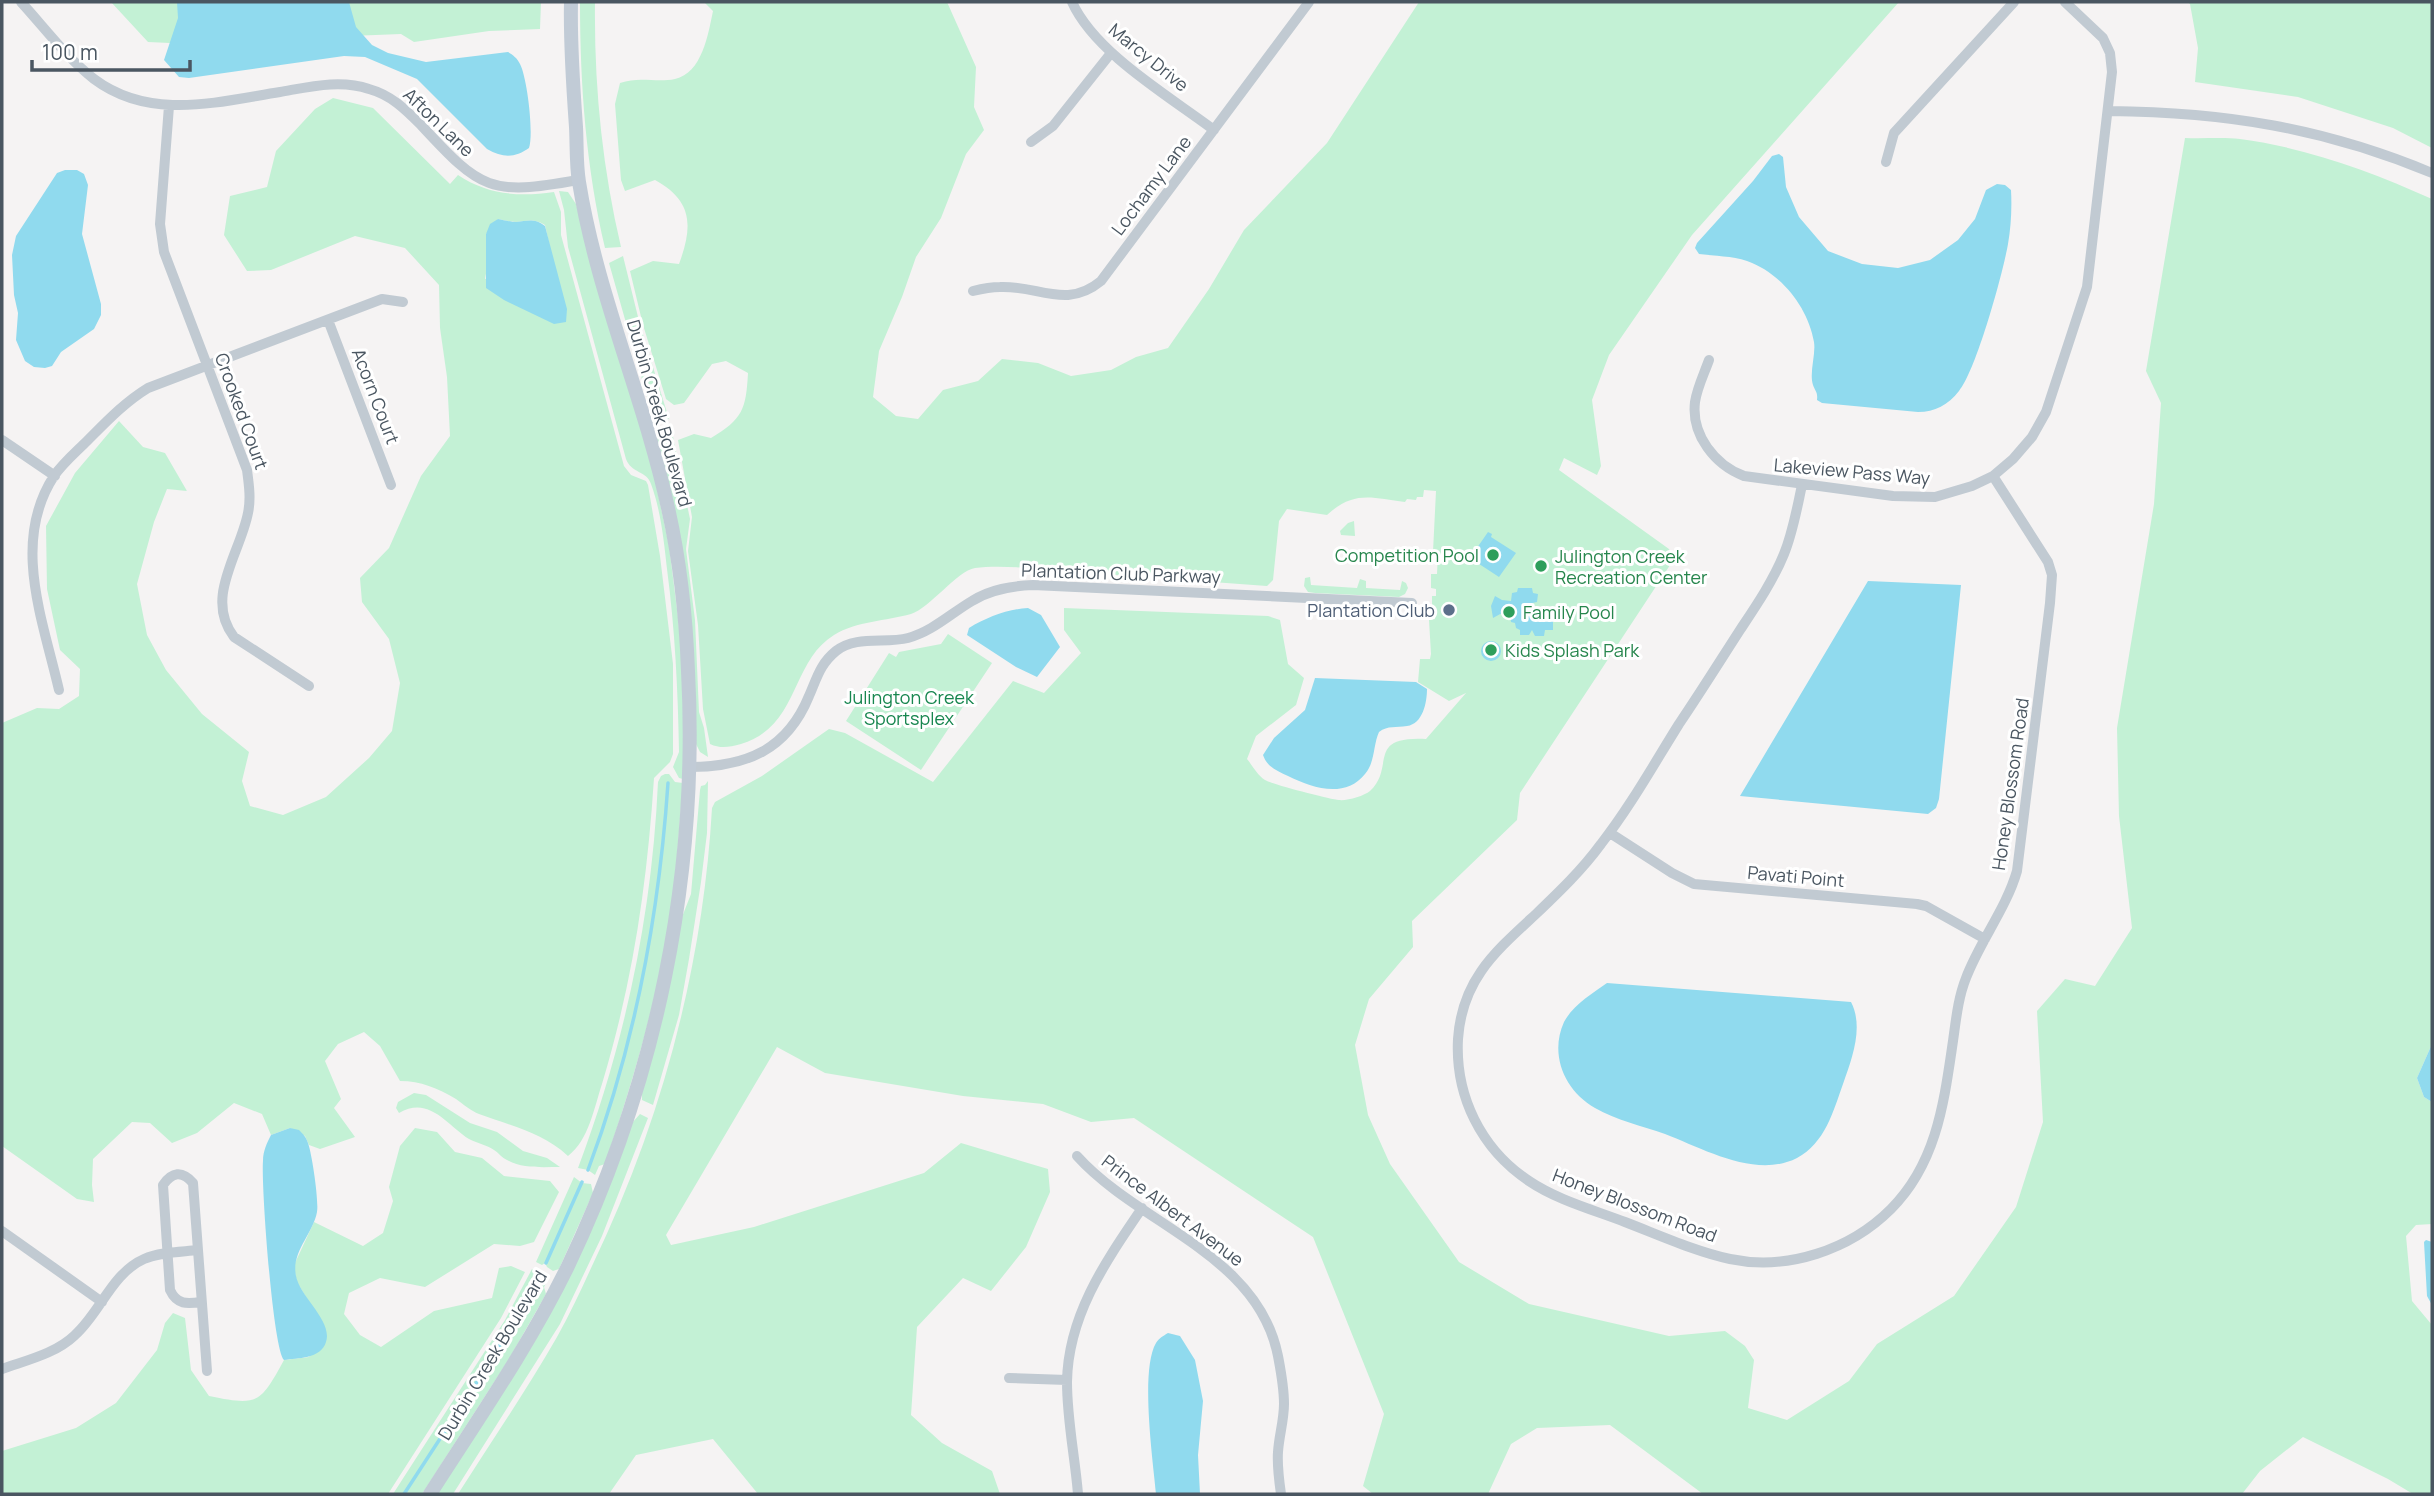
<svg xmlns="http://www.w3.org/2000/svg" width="2434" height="1496" font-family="Manrope,sans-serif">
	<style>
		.green { fill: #c3f1d5; fill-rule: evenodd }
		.water { fill: #90daee }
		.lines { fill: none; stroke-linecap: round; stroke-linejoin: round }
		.stream { stroke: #90daee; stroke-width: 3.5 }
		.street { stroke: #c1cad2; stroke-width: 10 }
		.secondary { stroke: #c1cbd6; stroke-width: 14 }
		.leisure-dot { fill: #2e9e5b; stroke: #fff; stroke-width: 2.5 }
		.service-dot { fill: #5c6f8a; stroke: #fff; stroke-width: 2.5 }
		.labels { text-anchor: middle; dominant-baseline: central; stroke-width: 6; stroke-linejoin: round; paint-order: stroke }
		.street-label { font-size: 18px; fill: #4a5661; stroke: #fff }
		.leisure-label { font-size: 18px; fill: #27864d; stroke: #fff; text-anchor: start }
		.service-label { font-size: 18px; fill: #4e5e75; stroke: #fff; text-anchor: end }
		.park-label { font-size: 18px; fill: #17864f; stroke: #fff }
	</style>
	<rect width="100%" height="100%" fill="#f5f3f3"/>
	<path class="green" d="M111,2H541L540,29L489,31L414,42L401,34L170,43L148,42Z
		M580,2H595C594,85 602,166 621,247L605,248C586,167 580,85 580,2Z
		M704,2H947L976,67L974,107L984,130L966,154L941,218L916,257L902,297L879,351L873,397L896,416L918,419L943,390L978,381L1002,359L1038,363L1071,376L1111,370L1136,357L1168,348L1209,289L1244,230L1327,143L1419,2H1899L1692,235L1609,355L1592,400L1601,466L1597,475L1564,458L1559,470L1669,549L1674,559L1520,793L1517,820L1412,921L1413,947L1369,999L1355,1045L1368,1115L1390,1164L1459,1262L1529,1304L1669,1336L1725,1331L1745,1346L1754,1360L1748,1408L1787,1420L1849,1381L1877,1344L1954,1296L2016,1207L2043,1122L2037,1011L2065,979L2095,986L2132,928L2119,816L2117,728L2154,504L2161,403L2146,371L2185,138C2203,139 2222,137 2240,139C2307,148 2370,171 2432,199V1044L2417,1078L2424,1097L2432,1102V1224L2416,1225L2406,1236L2412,1301L2432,1325V1494H2413L2388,1479L2303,1437L2260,1471L2242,1494H1703L1610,1425L1537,1428L1511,1444L1488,1494H1373L1363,1486L1384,1414L1313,1237L1134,1118L1091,1122L1043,1104L963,1096L825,1073L777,1047L666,1235L671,1245L754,1227L924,1173L961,1143L1048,1169L1050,1192L1026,1247L991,1291L963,1278L917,1327L911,1415L942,1443L992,1471L1000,1494H758L713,1439L636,1455L609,1494H458C491,1442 526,1391 557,1337C570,1314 581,1290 592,1266C661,1123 703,967 712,808L715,802L762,776L829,729L845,733L933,782L1013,681L1044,693L1081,653L1064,630V608L1268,616L1280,620L1288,664L1304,678L1296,705L1256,736L1247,759C1252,765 1258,776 1265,780C1271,784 1330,799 1339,800C1347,801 1364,796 1370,791C1396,767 1365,736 1426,739L1466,693L1449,701L1418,682L1420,659H1430L1431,654L1429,620L1435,619V613L1432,612V596H1436V589L1431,588V574H1437L1438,552H1433L1436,491L1424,490L1423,497H1417L1416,500L1407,499L1405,502C1372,498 1354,490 1327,515L1287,509L1279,521L1273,580L1267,586C1203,581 1140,577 1076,572C1047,570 1003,564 975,568C957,571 930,608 911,614C886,621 857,621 834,635C790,662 800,726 741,744C729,747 721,749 710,744L703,709L698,625L688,551L692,517L678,440L694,434L711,438C743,419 746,409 748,373L726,361L712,364L684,403L674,405L666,399L643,325L630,271L653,261L679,264C693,226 693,201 655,180L625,191L621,180L615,104L620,83C640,76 656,83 675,79C702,73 708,35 713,11Z
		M2187,2H2432V148L2393,128L2298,97L2195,82L2198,48L2190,4Z
		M333,98L373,108L450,184L458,175C488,195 519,197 554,192L561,212V235L624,466L631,475L646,481L648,485L660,556L673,664V754L670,762L654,778C647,885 633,981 602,1084C594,1108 589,1140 568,1156C542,1132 511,1126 479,1114C471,1111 463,1104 456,1099C437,1088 421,1081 400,1081L380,1046L364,1032L338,1044L325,1061L341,1099L334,1108L355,1137L320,1149L309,1145L305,1136L290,1128L271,1135L262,1114L234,1103L197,1133L172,1143L150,1123L132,1122L93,1159L92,1185L94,1202L77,1199L2,1146V723L37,708L59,709L79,696L80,669L60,650L47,589L46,526L75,473L119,421L143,447L165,453L187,491L167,489L154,522L137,584L147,635L166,670L202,714L249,752L242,781L250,806L283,815L326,797L369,758L392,731L400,683L389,639L362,602L360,578L389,548L421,476L450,436L447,377L440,328L439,285L405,248L355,236L271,270L247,271L224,235L230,196L267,187L276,151L315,109ZM498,219C503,220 511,222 516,222C528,221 533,218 545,225L551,252L485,279L487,268L486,234Z
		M559,191L568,192L576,204L653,470L669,546L678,617L683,675V779L679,778L673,767L679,752C678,690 675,630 667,569C664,542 661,511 651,484C647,471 631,473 626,459L568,247L564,210Z
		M623,256L640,325L669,419L658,420L651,411L609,263Z
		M671,427L690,519L686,549L695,620L699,712L704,728L708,757L700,752L696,744L672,500L656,433Z
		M1354,521L1355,536L1341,535L1340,531L1348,523Z
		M1310,577L1311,585L1357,588L1360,579L1366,581V588L1400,590L1402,581L1406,583L1408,588L1405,594L1399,597L1315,593L1308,592L1304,586L1305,578Z
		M948,634L992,663L921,770L846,721L889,653L896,657L899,652L941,644Z
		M665,774H669L675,782L683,783C679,826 677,869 671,911C658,998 633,1081 605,1164L599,1166L595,1175L588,1170L578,1168C625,1043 652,915 658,782L661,776Z
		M708,781L707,833L701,882L689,959L679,1015L653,1105L642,1100V1090L682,917L691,894L700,790L701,786L705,785Z
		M414,1093L426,1095L470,1123L497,1132L523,1151L547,1158L560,1167C543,1167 523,1169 507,1160C502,1158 499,1153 494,1150C487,1145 477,1143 469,1139C447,1125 429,1095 399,1113L396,1108L398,1102Z
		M640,1114L648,1118L602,1236L560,1324L453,1494H435L506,1385L632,1123Z
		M415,1128L437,1132L455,1152L482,1158L504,1176L550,1181L559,1192L534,1242L520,1246L494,1244L425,1287L380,1278L349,1293L344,1314L360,1335L381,1347L434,1311L492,1298L499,1268L511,1266L525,1272L501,1318L388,1494H2V1451L76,1428L116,1403L157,1350L165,1323L173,1313L185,1318L191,1370L209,1396C258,1406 260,1404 284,1360L309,1357L326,1331L297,1282L295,1273V1263L314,1222L363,1246L383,1233L393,1201L389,1187L400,1146Z
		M574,1177L582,1183L591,1184L593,1193L559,1269L553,1271L547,1267L545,1263L542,1265L536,1262Z
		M532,1269L540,1276L543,1273L549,1277L544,1287L546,1294L509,1359L422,1494H393L505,1320Z"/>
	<path class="water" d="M177,2H349L356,27L372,45L388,53L426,62L508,52C513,55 517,58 520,64C527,77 534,134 529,148C515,158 503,158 487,149L417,79L365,57L344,56L189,78L179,77L164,60L178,18Z
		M1779,154L1783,157L1786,187L1799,217L1828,251L1862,264L1898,268L1930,260L1958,240L1975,219L1986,190L1997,184L2005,185L2011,190C2012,208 2011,227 2008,244C2003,273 1976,371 1959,391C1948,405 1935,412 1918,412L1822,403L1817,400C1818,392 1815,391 1813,385C1809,372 1816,355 1814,342C1808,307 1781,273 1747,261C1732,256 1715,256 1699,254L1695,248L1697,243L1753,181L1772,156Z
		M65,170H77L84,174L88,185L82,234L101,304V315L94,329L61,352L52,366L45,368L34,367L25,361L16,340L18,313L14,295L12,255L16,236L57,173Z
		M498,219C503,220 511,222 516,222C528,221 534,218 545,226L567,309L566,322L554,324L504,300L486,288V234L490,224Z
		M1488,532L1492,534L1491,537L1516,553L1499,577L1470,558Z
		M1868,581L1961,585L1939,799L1936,808L1928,814L1740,796Z
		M1518,588H1532L1533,593L1538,594L1537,602L1528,604V613L1534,615L1539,611H1546V615L1553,617V630H1545L1544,636H1535L1532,630L1529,635H1520V630L1516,628L1515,623L1511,622L1510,613H1502L1493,618L1491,606L1495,596L1502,600L1511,601L1512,593L1517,592Z
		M1028,608L1041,615L1060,647L1037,677L1016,667L967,635L969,628C987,617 1008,609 1028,608Z
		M1481 651a10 10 0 1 1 20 0a10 10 0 1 1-20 0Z
		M1315,678L1416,682L1427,689C1427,702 1423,724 1407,726C1396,728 1388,725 1379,732C1373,745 1375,763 1365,774C1345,799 1312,788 1288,776C1277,771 1267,767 1263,755L1274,738L1305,710Z
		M1607,983L1851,1002C1864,1027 1852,1059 1843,1084C1833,1112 1825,1143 1797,1158C1756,1179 1704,1149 1665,1134C1642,1126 1616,1120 1595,1108C1565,1091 1549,1055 1564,1022C1573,1005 1593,993 1607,983Z
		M2432,1044V1102L2424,1097L2417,1078Z
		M290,1128L299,1130C303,1134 306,1137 308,1143C312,1154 319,1201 317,1212C313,1234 291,1252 296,1276C300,1297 333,1321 326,1342C321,1359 297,1358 284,1360C273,1350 261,1185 263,1161C263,1151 267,1143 271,1135Z
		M2426,1240L2432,1242V1305L2427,1296L2424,1242Z
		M1168,1333L1180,1336L1195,1360L1203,1401L1198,1455L1200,1494H1156C1153,1461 1140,1370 1156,1343C1159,1338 1163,1336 1168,1333Z"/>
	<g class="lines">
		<path class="stream" d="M588,1170C635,1045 659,916 668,783
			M546,1263L582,1182
			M404,1494L490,1362L540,1276"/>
		<path class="street" d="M21,2C44,27 67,58 94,79C150,121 217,102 280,92C309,87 340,79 369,89C391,95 405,109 421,125C481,190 490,196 578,180
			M1072,2C1095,53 1169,96 1214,130
			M169,106L160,224L164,252L247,470C249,485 251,499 248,513C240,554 204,598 234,637L309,686
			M2109,111C2225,112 2324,128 2432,173
			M1031,142L1053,126L1111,53
			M1886,162L1894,133L2014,2
			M973,291C981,289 991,287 1000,287C1038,285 1066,310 1101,281L1309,2
			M328,320L391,485
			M1709,360C1704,374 1697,388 1695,402C1691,435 1715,465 1744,476L1893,496L1935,497L1972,486L1993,476L2013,459L2032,437L2046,412L2087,287L2112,72L2110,53L2103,38L2065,2
			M2,440L55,476
			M1802,485C1797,508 1793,532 1784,554C1773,581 1756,606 1740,630C1720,661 1700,693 1679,724C1654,764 1630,807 1601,844C1582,870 1559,892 1536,914C1496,951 1462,979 1458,1039C1455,1096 1481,1149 1529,1181C1557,1200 1594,1210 1625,1222C1659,1235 1694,1251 1730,1259C1787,1271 1850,1250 1891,1209C1937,1163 1944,1102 1953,1041C1956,1020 1958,998 1966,978C1980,941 2006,909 2017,871L2050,603L2052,575L2048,562L1993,476
			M59,690C43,620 11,542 54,476C63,463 76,452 87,441C107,421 125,402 148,388L382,299L403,302
			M690,767C746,767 787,750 809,696C817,678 820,664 836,651C856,635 885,644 908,638C933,631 950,614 972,601C991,589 1012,586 1033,585L1412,603
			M1610,833L1672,873L1694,884L1917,904L1926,906L1985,939
			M1077,1156C1139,1225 1258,1254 1278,1356C1281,1372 1284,1387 1284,1404C1284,1420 1279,1436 1278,1452C1277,1466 1279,1480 1281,1494
			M2,1231L102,1302
			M201,1302C187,1304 177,1305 170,1290L163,1185C172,1172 182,1170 193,1183L207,1371
			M2,1369C27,1360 55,1354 75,1335C100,1313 112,1273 144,1259C160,1252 180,1252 198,1250
			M1009,1378L1067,1380
			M1078,1494C1075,1457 1067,1420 1067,1382C1068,1315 1106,1261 1142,1208"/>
		<path class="secondary" d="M430,1494C478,1419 529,1346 568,1266C656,1081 699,877 688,671C686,617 680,561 668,508C644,398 597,294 579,182C576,164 577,145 576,127C573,85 570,44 571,2"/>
	</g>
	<g class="leisure-dot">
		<circle cx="1493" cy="555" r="7"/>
		<circle cx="1541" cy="566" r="7"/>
		<circle cx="1509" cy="612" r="7"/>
		<circle cx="1491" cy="650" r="7"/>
	</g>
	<circle class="service-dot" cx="1449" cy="610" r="7"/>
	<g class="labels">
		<g class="street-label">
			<text transform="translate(1149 57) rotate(39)">Marcy Drive</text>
			<text transform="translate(439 122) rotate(44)">Afton Lane</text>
			<text transform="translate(1151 185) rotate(-53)">Lochamy Lane</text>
			<text transform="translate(376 396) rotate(69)">Acorn Court</text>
			<text transform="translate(242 411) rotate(70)">Crooked Court</text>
			<text transform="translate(660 413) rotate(74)">Durbin Creek Boulevard</text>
			<text transform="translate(1852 471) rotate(5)">Lakeview Pass Way</text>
			<text transform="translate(1121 573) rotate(2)">Plantation Club Parkway</text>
			<text transform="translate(2010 784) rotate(-82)">Honey Blossom Road</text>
			<text transform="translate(1796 876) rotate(5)">Pavati Point</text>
			<text transform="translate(1635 1205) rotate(21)">Honey Blossom Road</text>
			<text transform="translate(1173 1210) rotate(37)">Prince Albert Avenue</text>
			<text transform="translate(492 1355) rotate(-59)">Durbin Creek Boulevard</text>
		</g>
		<g class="leisure-label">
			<text x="1479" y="555" text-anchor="end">Competition Pool</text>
			<text x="1555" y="556">Julington Creek<tspan x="1555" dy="21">Recreation Center</tspan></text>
			<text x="1523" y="612">Family Pool</text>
			<text x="1505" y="650">Kids Splash Park</text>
		</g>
		<g class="service-label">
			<text x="1435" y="610">Plantation Club</text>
		</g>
		<g class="park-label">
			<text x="909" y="697">Julington Creek<tspan x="909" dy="21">Sportsplex</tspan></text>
		</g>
	</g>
	<rect width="2434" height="1496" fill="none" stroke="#4a5661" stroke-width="7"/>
	<path d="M32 60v10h158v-10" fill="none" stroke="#4a5661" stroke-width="3.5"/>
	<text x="42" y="60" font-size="21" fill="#4a5661" stroke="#ffffff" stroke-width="5" paint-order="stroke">100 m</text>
</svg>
